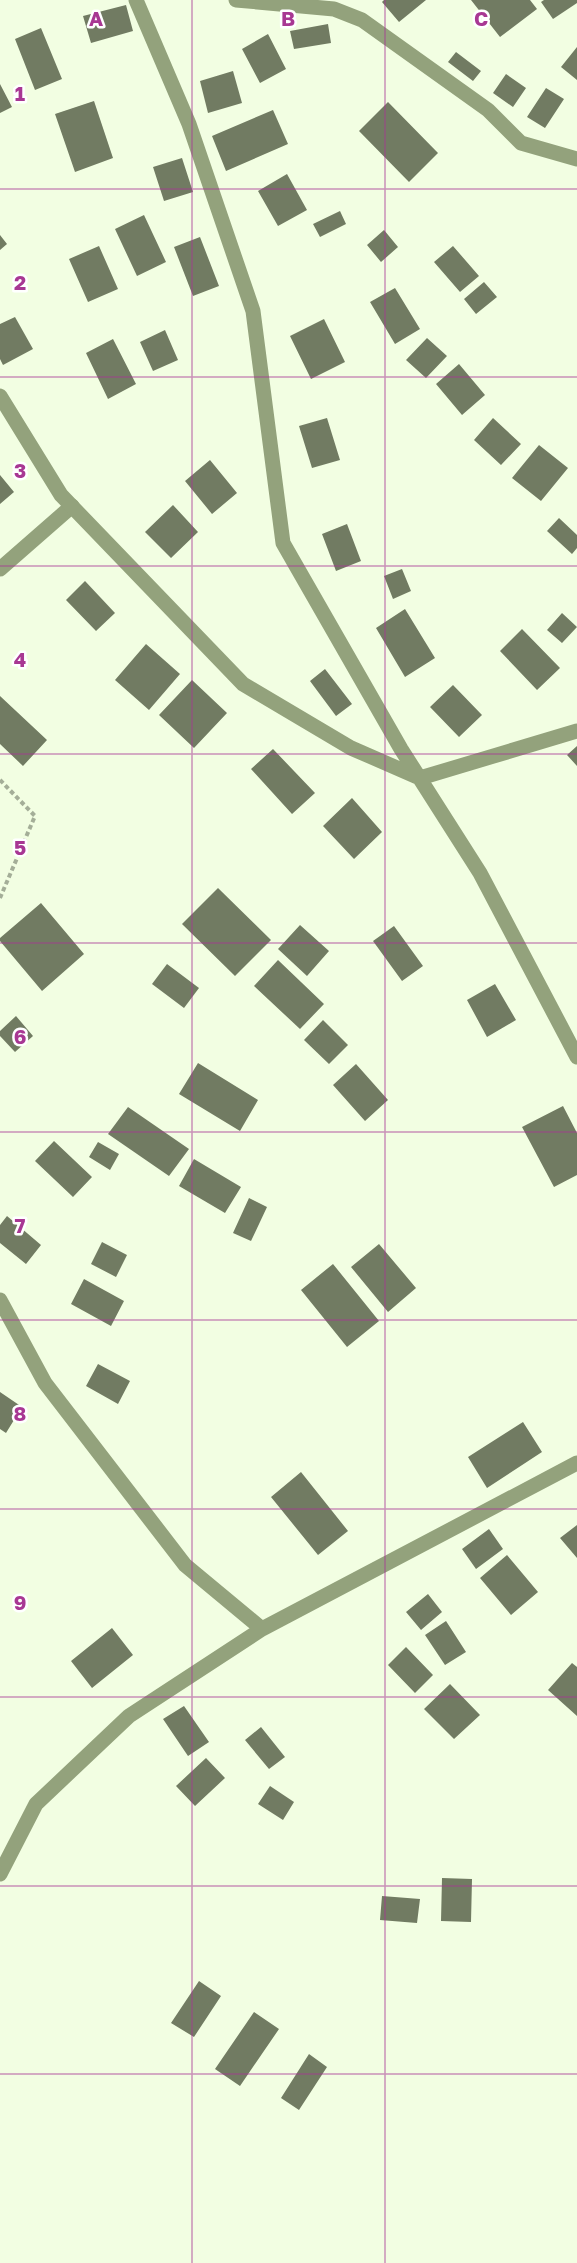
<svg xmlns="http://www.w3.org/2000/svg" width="577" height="2263" font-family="'Golos Text',sans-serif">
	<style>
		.building { fill: #717b62 }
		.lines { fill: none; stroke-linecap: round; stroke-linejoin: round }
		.path { stroke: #a4ae98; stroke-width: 4; stroke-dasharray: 4.5 3; stroke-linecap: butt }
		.service { stroke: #93a27c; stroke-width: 15 }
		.minor { stroke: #93a27c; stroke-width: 15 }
		.grid { fill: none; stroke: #a83793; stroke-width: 1.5; stroke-opacity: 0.55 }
		.grid-label { font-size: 20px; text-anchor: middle; font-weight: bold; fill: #a83793; stroke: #fff; stroke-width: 5; stroke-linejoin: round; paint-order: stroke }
	</style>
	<rect width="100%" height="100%" fill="#f2fee2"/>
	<path class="building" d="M384,0H426L399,22L382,2Z
		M471,0H530L537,9L500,37Z
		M544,0H577V3L553,19L541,2Z
		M126,5L133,31L91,43L83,16Z
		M328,24L331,43L294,49L290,31Z
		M41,28L62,79L35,90L15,39Z
		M268,34L286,69L260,83L242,49Z
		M577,47V80L561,67Z
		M456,52L481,71L473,81L448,62Z
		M233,71L242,103L208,113L200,81Z
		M506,74L526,88L513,107L493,93Z
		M0,84L12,107L0,113Z
		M546,88L564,99L545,128L527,117Z
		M94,101L113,158L75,172L55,114Z
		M388,102L438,153L409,182L359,131Z
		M273,110L288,144L226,171L212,136Z
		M182,158L193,192L164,201L153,167Z
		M287,174L307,210L278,226L258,191Z
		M340,211L346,224L320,237L313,224Z
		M144,215L166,262L137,276L115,229Z
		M384,230L398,247L381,262L367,245Z
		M0,235L7,244L0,250Z
		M200,237L219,286L193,296L174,247Z
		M99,246L118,289L88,302L69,259Z
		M453,246L479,276L460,292L434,262Z
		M484,282L497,297L476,314L464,299Z
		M395,288L420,329L395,344L370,302Z
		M15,317L33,349L3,365L0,359V324Z
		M324,319L345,362L311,379L290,336Z
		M165,330L178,360L153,371L140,342Z
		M427,338L447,356L426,378L406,360Z
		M113,339L136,384L108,399L86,353Z
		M459,364L485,395L462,415L436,384Z
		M327,418L340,460L312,468L299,426Z
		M493,418L521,444L501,465L474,440Z
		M539,445L568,468L541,501L512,478Z
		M210,460L237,493L212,514L185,481Z
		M0,475L14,492L0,504Z
		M173,505L198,532L171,558L145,532Z
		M559,518L577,535V548L572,554L547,531Z
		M347,524L361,561L336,571L322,534Z
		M402,569L411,591L393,599L384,576Z
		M85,581L115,613L96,631L66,600Z
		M405,609L435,658L405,677L376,628Z
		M562,613L577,627L562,643L547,630Z
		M522,629L560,668L537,690L500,651Z
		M146,644L180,674L149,710L115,680Z
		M325,669L352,704L336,716L310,681Z
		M192,680L227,713L194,748L159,715Z
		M453,685L482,715L459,737L430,707Z
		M0,696L47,740L23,766L0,744Z
		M577,746V766L567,755Z
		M273,749L315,793L292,814L251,769Z
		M352,798L382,832L354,859L323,826Z
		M218,888L271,940L235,976L182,924Z
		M41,903L84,954L42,991L0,941V938Z
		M300,925L329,951L307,976L278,949Z
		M394,926L423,966L402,981L373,941Z
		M278,960L324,1004L300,1029L254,986Z
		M167,964L199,988L184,1008L152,984Z
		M495,984L516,1020L487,1037L467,1000Z
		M16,1016L33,1036L15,1052L0,1036V1031Z
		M323,1020L348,1045L329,1064L304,1040Z
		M198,1063L258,1100L240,1131L179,1094Z
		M356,1064L388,1100L365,1121L333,1085Z
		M563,1106L577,1133V1175L554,1187L522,1127Z
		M128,1107L189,1149L169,1176L108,1134Z
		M54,1141L92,1177L73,1197L35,1161Z
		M98,1142L119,1154L110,1170L89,1157Z
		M194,1159L241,1187L225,1213L179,1186Z
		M249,1198L267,1207L251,1241L233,1233Z
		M7,1216L41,1245L26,1264L0,1243V1225Z
		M102,1242L127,1255L116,1277L91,1264Z
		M379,1244L416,1288L388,1312L351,1267Z
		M333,1264L379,1321L347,1347L301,1290Z
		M84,1279L124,1301L111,1326L71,1304Z
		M98,1364L130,1381L118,1404L86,1386Z
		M0,1392L22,1407L6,1433L0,1429Z
		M523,1422L542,1452L487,1488L468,1457Z
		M301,1472L348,1531L318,1555L271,1497Z
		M577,1525V1558L560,1538Z
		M489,1529L503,1549L476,1569L462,1549Z
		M507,1555L538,1592L511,1615L480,1578Z
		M428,1594L442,1612L421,1630L406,1612Z
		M446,1621L466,1652L445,1665L425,1635Z
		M112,1628L133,1655L92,1688L71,1661Z
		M406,1647L433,1675L415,1693L388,1665Z
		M572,1663L577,1667V1716L548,1690Z
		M450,1684L480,1715L454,1739L424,1709Z
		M184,1706L209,1742L188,1756L163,1719Z
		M261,1727L285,1757L269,1769L245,1740Z
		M206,1758L225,1778L195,1806L176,1786Z
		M270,1786L294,1802L283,1820L258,1804Z
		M442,1878L472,1879L471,1922L441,1921Z
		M382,1896L420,1899L417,1923L380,1920Z
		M199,1981L221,1996L194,2037L171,2023Z
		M254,2012L279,2029L240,2086L215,2069Z
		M309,2054L327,2067L299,2110L281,2098Z"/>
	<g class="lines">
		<path class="path" d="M0,780L35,816L0,898"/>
		<path class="service" d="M236,0L334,9L362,20L488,110L521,143L577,159
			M0,569L72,506"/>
		<path class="minor" d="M136,0L189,124L253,311L283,543L401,749L480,873L577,1057
			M0,396L61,495L243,684L351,748L420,778L577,731
			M0,1300L45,1383L185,1565L262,1629
			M0,1874L36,1804L129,1716L262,1629L577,1463"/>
	</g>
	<path class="grid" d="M192,0V2263M385,0V2263M0,189H577M0,377H577M0,566H577M0,754H577M0,943H577M0,1132H577M0,1320H577M0,1509H577M0,1697H577M0,1886H577M0,2074H577"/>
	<g class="grid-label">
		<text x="96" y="26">A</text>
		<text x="288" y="26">B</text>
		<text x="481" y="26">C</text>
		<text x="20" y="101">1</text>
		<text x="20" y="290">2</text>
		<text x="20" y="478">3</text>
		<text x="20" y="667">4</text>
		<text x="20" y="855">5</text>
		<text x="20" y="1044">6</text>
		<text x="20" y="1233">7</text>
		<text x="20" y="1421">8</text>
		<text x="20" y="1610">9</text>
	</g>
</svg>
